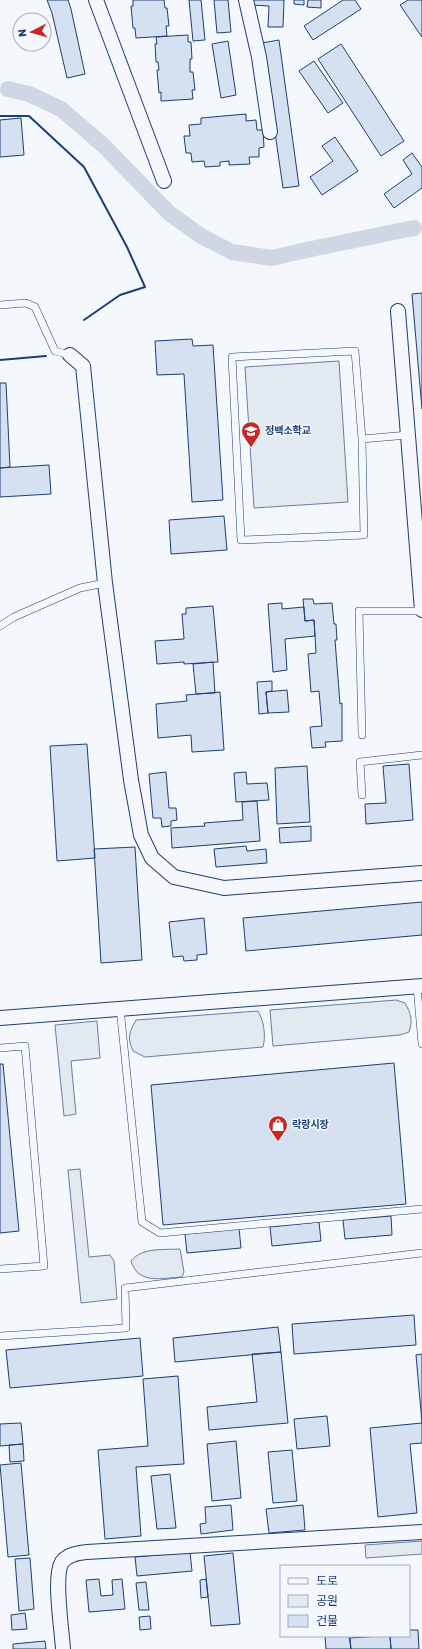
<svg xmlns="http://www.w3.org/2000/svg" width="422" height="1649" font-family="Rubik,'Noto Sans KR',sans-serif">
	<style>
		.green { fill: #e3e9f0; stroke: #687fa3 }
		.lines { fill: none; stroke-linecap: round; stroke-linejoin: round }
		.canal { stroke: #cfd7e4; stroke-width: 16 }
		.building { fill: #d5e0f0; stroke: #1d3f73 }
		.lane-casing { stroke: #1d3f73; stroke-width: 8 }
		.street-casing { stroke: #1d3f73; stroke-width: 16 }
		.lane { stroke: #f4f7fb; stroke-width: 7 }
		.street { stroke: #f4f7fb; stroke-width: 14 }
		.wall { stroke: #1d3f73; stroke-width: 2 }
		.labels { text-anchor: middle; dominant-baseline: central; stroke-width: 3; stroke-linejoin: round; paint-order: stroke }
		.poi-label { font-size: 10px; font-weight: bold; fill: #1d3f73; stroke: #f4f7fb; text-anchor: start }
	</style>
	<rect width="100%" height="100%" fill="#f4f7fb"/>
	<path class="green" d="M339,361L348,502L254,508L245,367Z
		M396,1000L405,1003C411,1014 413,1020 409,1032L400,1035L273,1046L270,1010Z
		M258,1011C264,1021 266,1036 263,1047L145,1057L133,1051C127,1038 129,1032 136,1020Z
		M97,1021L100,1058L71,1061L76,1114L64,1116L55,1025Z
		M80,1169L89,1257L110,1255L114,1261L117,1299L81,1303L68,1170Z
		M180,1249L184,1272L182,1277C162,1278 138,1285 131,1261C142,1247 164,1250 180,1249Z
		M422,1541V1554L366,1558L365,1545Z"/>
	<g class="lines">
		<path class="canal" d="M8,89L29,94L61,109L103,145L169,213L201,236L232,252L272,258L311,249L414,228"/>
	</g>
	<path class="building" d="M47,0H68L71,9L85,74L67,78L52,13Z
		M133,0H164L165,8H167L169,26H166L167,36L136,38L135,28H133L131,6H133Z
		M189,0H201L205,40L193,41Z
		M214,0H228L231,32L217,33Z
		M252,0H284L283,27H268L269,6L252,5Z
		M294,0H304V5L294,4Z
		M308,0H321V8L307,7Z
		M343,0H355L361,9L313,40L304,26Z
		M408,0H422V37L400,5Z
		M188,35V42H191L192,59H190V72H193L195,90H192L193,99L161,101V92L159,93L157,70H159L158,62H156L155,44H157L156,37Z
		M279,40L299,186L283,188L262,43Z
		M228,41L236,95L221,98L212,44Z
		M341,44L404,141L381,156L318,59Z
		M314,61L343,103L328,113L299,71Z
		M246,114V121L256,120L257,130H263L264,147L259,148V157H249L250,164L229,165V161L220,162V166L205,167L204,161L192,162L191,153H186L184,136H190L189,125L201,124V118Z
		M21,118L24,155L0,157V120Z
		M335,137L358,171L322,195L310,177L333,161L322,146Z
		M412,153L422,167V188L394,208L384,194L412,174L403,160Z
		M422,293V409L412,294Z
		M192,339L193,346L213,345L223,500L192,502L184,374L157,375L155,341Z
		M0,383H6L10,467L0,468Z
		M49,465L51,494L0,497V468Z
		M224,516L227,550L171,554L169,520Z
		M303,599H313L314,604L332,603L334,624H336L337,640H335L340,704L342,703V741L325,742L326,747L312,748L310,727L322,726L319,691L311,692L308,654L316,653L314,620L305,621Z
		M282,603V609L304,607L305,621L314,620L315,636L285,639L287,670L273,672L268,604Z
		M213,606L218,662L184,664V662L157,664L155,641L184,639L182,614H186V608Z
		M213,662L215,693L196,694L193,664Z
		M272,681V691L266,692L268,713L259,714L257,682Z
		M287,690L289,712L268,713L266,692Z
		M220,692L224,750L192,752L191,735L158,738L156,704L187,701L186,695Z
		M87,744L95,858L57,861L50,746Z
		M409,764L413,820L366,824L365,804L386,803L383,766Z
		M307,766L310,822L277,824L275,768Z
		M166,772L169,808H176L177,820L171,821V826L162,827L161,818H153L149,774Z
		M246,772L247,784L267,783L269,800L236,802L234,773Z
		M257,801L260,841L172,848L171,828L205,826L204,823L243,820L242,802Z
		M311,826V841L280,843L279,828Z
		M246,846L247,851L266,849L267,863L216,867L214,849Z
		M135,847L142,960L101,963L94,849Z
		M422,902V935L246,951L243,918Z
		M204,918L207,954L197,955V960L184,961L183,956L173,957L169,922Z
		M394,1063L406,1204L163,1225L151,1085Z
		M0,1064H3L19,1231L0,1233Z
		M391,1216L392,1235L345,1239L343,1220Z
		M319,1222L321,1241L272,1246L270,1227Z
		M239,1228L241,1248L187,1253L185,1234Z
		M414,1315L416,1345L294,1354L292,1324Z
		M278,1327L281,1352L175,1362L173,1338Z
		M140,1338L143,1376L10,1388L6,1350Z
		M281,1352L288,1423L209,1430L207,1407L257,1402L252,1354Z
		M422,1354V1423L416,1355Z
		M178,1376L184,1464L136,1467L141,1536L105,1539L98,1450L148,1446L143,1379Z
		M327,1416L330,1446L297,1449L294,1419Z
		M21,1423L23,1444L0,1446V1424Z
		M422,1423V1443L410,1444L417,1513L378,1517L370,1428Z
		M236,1441L241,1498L212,1501L207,1444Z
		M23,1444L24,1461L10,1462L9,1445Z
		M292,1450L297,1501L273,1503L268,1452Z
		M21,1463L29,1555L8,1557L0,1465Z
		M170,1474L176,1528L157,1529L151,1476Z
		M231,1505L233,1530L201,1534L200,1524L206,1523L205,1507Z
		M303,1505L305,1530L269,1533L266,1509Z
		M190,1552L192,1571L137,1576L135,1557Z
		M233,1553L240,1624L211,1626L204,1556Z
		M30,1558L34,1609L19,1611L15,1559Z
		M99,1579L101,1596L113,1595L112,1580L122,1579L125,1609L89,1612L86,1580Z
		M206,1579L208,1597L201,1598L200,1580Z
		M146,1582L149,1610H139L136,1583Z
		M25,1613L27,1629L12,1630L11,1615Z
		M150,1616L151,1629L140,1630L139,1617Z
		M409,1630H418L419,1649H391L390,1636H409Z
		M325,1636H349L351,1649H326Z
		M380,1636H390L391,1649H351L350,1638Z
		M45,1641L46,1649H13V1644Z"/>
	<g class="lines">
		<g class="lane-casing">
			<path id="lane" d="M0,305L26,303L35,307L55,351L70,355
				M362,439L355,351L232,357L241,540L364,535L362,439L408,435
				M0,626L14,617L80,588L105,583
				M362,735L359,611H422
				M362,795L360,762L422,755
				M417,986L422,1044
				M120,1008L142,1222L160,1233L422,1209
				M0,1048L25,1046L44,1266L0,1269
				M0,1336L126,1328L125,1288L422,1253"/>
		</g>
		<g class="street-casing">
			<path id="street" d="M96,0L164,181
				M246,0L259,57L270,132
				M398,311L422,610
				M70,355L83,366L105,583L131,780L141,835L152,858L174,877L224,888L422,873
				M0,1018L422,986
				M63,1649C62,1630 53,1576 62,1562C68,1554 79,1553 87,1552L422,1532"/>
		</g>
		<use href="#lane" class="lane"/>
		<use href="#street" class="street"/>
		<path class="wall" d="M0,116H29L84,167L127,247L145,287L120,295L84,320
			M0,360L46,356"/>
	</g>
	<defs>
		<g id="school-pin" transform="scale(1)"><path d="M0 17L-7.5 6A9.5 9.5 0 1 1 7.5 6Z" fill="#c62828" stroke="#f4f7fb"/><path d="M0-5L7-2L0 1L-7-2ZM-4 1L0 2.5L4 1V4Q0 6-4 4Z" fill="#fff"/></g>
		<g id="shop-pin" transform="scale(1)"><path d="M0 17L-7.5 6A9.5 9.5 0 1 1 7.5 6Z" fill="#c62828" stroke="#f4f7fb"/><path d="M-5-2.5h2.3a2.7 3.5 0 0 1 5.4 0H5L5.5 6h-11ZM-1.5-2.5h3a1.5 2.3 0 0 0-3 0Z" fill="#fff"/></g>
	</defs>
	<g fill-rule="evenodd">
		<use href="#school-pin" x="251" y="431"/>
		<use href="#shop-pin" x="278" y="1125"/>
	</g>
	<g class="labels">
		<g class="poi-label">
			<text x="265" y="431">정백소학교</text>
			<text x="292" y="1125">락랑시장</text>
		</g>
	</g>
	<rect x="280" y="1565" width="130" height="72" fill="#f4f7fb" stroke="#9eadc5"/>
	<rect x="288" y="1578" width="20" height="6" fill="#f4f7fb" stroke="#9eadc5"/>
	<text x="316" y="1585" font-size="12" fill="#1d3f73">도로</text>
	<rect x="288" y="1595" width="20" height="12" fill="#e3e9f0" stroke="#9eadc5"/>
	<text x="316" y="1605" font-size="12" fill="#1d3f73">공원</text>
	<rect x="288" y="1615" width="20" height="12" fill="#d5e0f0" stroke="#9eadc5"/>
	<text x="316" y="1625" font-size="12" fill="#1d3f73">건물</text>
	<g transform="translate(32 32) rotate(264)"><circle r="19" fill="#f4f7fb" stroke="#9eadc5"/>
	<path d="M0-3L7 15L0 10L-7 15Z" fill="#c62828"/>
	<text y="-6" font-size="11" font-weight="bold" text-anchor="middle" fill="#1d3f73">N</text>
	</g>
</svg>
